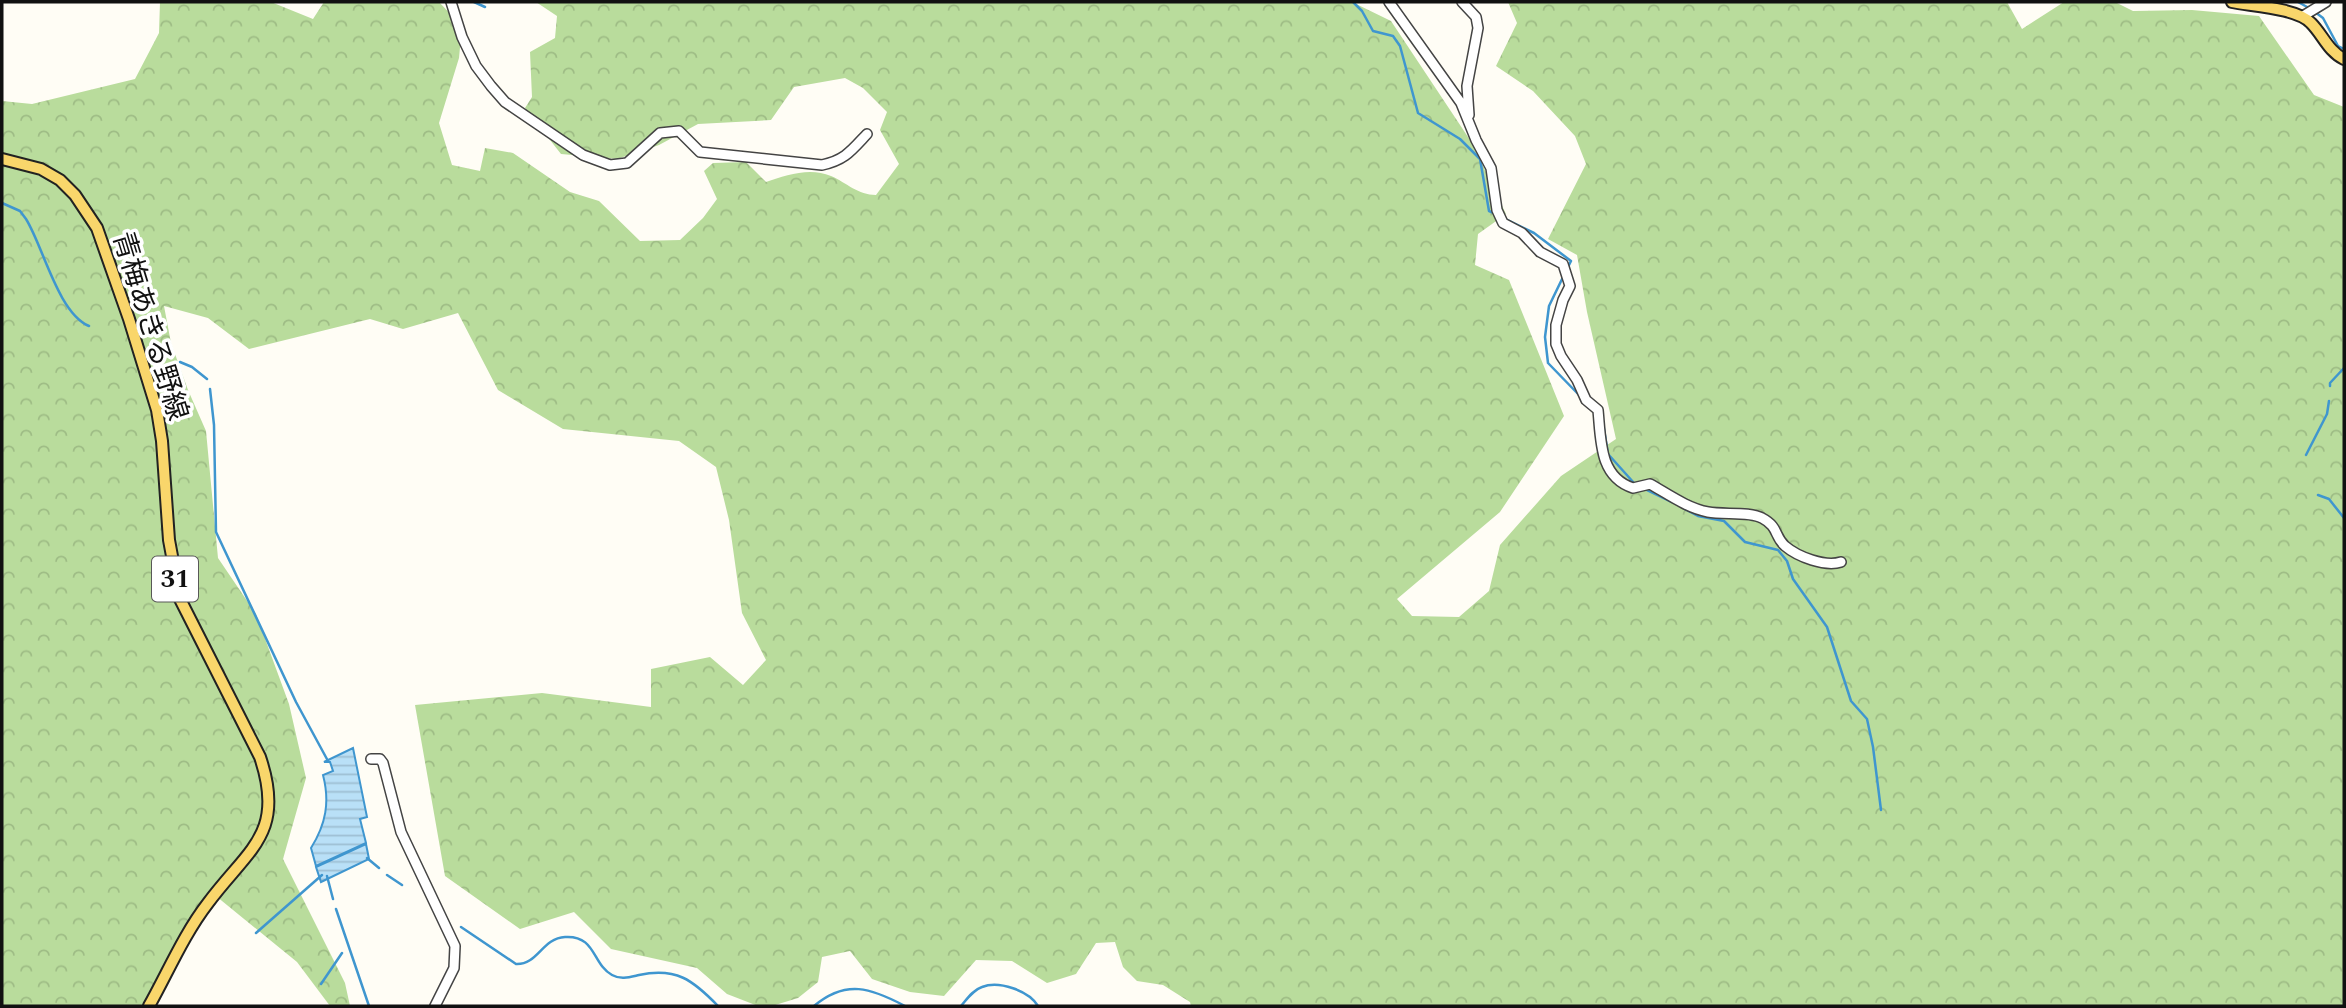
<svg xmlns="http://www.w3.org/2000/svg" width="2346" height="1008" font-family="Spectral,'Noto Sans JP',serif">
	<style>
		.forest { fill: url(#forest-crowns) }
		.water { fill: url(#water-rules); stroke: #3f96cf; stroke-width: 2 }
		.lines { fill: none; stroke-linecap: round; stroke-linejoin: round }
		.stream { stroke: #3f96cf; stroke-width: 2.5 }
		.minor-casing { stroke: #444; stroke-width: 12 }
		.major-casing { stroke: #222; stroke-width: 14 }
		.minor { stroke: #fff; stroke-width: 9 }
		.major { stroke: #f9d66b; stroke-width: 10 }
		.labels { text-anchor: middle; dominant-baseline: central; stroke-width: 7; stroke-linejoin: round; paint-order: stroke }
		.shield { fill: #fff; stroke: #585858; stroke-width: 2 }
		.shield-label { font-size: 26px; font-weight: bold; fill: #111 }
		.street-label { font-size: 28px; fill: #111; stroke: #fff }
	</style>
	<defs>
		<pattern id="forest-crowns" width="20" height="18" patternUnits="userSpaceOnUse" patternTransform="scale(1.75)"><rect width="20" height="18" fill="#b9dc9c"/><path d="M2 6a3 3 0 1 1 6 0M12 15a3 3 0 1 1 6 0" fill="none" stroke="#9ebc85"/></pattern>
		<pattern id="water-rules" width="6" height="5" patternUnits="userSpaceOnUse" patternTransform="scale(1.75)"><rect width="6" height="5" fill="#b9e0f7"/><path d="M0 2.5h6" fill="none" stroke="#9ebfd3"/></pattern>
	</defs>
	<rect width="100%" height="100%" fill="#fffdf5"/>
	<path class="forest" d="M160,2H271L313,19L324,2H439L462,26L459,58L439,123L452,165L480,171L485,148L513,153L570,192L599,201L640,241L680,240L703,218L717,199L704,171L713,163L746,162L766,182C786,175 810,167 831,176C847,183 858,195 876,195L899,164L880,130L887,112L863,88L845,78L794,87L771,120L698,124L659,145L617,159L561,154L525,108L532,97L530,52L555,38L557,16L536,2H1352L1391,21L1472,143L1506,214L1478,234L1475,265L1509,280L1564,416L1500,512L1397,599L1412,616L1459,617L1489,591L1500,545L1561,476L1616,439L1587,312L1577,255L1548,239L1586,164L1575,136L1533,91L1496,66L1517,23L1508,2H2007L2022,29L2064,2H2115L2133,11L2192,10L2259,16L2314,95L2344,107V1006H1191L1190,1002L1163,985L1137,981L1123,967L1115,942L1096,943L1076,974L1047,983L1012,961L976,960L944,996L910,992L872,979L850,951L822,957L818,982L798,998L772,1006H758L727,994L697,968L611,949L574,912L520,929L445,876L415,705L542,693L651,707V669L710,657L743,685L766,660L742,613L729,520L716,467L679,441L563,429L498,390L458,313L403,329L370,319L249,349L208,318L164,306L171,343L188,390L206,431L218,558L256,614L289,704L306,778L283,859L345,983L350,1006H330L297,962L211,892L177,940L143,1006H2V101L32,104L135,79L159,33Z"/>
	<path class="water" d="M353,748L367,817L360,819L366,843L316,866L311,848C326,824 330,802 323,775L333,771L330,762H324Z
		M366,844L369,859L321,882L316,867Z"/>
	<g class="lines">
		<path class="stream" d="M474,2L485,7
			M1353,2L1362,11L1373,31L1393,36L1400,46L1418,113L1460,139L1480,159L1489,211L1496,214
			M2298,2L2309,8
			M2315,12L2323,18L2338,46L2344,49
			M2,203L20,211L26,219C43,246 58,313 89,326
			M1505,219L1534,233L1571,261L1567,269
			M1564,275L1549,306L1545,337L1548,363L1581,397
			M180,362L192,367L207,379
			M2330,386V383L2344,368
			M210,389L214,425L216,532L296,702L328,761
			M1603,423L1608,454L1634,483
			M2306,455L2327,414L2329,401
			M1643,488L1672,502
			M2318,495L2329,499L2344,518
			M1681,507L1698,516L1724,521L1745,542L1778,550L1787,561L1793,579L1827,627L1851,701L1867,719L1873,747L1881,810
			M367,858L379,868
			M387,875L402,885
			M327,876L333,899
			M336,909L369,1006
			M461,927L516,964C538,965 542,938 565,937C596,935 592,964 612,975C621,980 630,977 639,975C676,967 693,980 718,1006
			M256,933L322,875
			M321,984L342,953
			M814,1006C846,979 871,988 905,1006
			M961,1006C967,999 973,990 982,987C999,980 1029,991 1038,1006"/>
		<g class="minor-casing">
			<path id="minor" d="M451,2L462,37L476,66L491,86L505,102L583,155L610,165L627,163L660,133L679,131L700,152L822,165C845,160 851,151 867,134
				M1389,2L1461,103L1476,140L1491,168L1497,210L1503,223L1522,233L1540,252L1563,264L1570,286L1563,300L1556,325V344L1561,356L1577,380L1586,400L1598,410C1601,440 1599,477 1633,488L1650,484C1668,494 1687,508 1708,512C1723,515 1750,511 1762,518C1779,527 1774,536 1785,546C1798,557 1825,567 1841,562
				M1462,2L1476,17L1478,28L1467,86L1469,115
				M2303,16L2326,2
				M371,759H380L383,763L401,832L455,946L454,968L435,1006"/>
		</g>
		<g class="major-casing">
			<path id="major" d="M2232,2C2252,6 2297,8 2311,23C2323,35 2328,51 2344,59
				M2,159L41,169L60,180L75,195L97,228L129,319L157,410L162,441L169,540L180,599L260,757C286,834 248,849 208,903C184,934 168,972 149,1006"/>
		</g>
		<use href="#minor" class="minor"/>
		<use href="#major" class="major"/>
	</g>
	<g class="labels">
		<rect class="shield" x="152" y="556.5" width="46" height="45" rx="5"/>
		<g class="shield-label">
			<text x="175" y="579">31</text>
		</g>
		<g class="street-label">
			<text transform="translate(150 326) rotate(73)">青梅あきる野線</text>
		</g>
	</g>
	<rect width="2346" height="1008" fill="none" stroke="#111111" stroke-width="7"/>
</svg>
